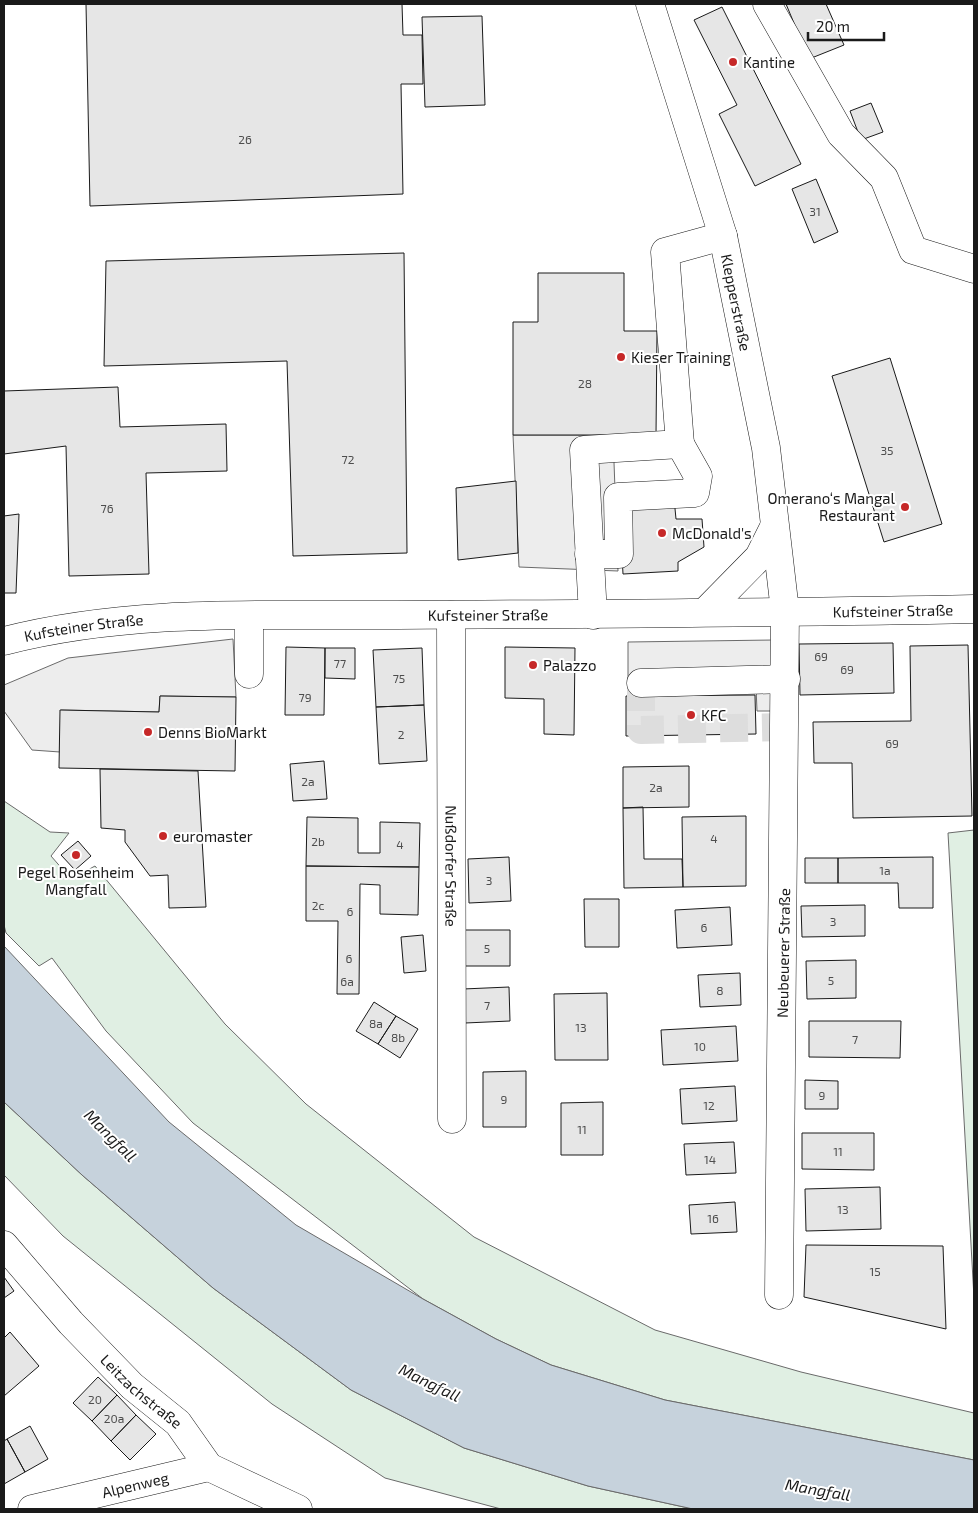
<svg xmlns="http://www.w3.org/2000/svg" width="978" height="1513" font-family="'Exo 2',sans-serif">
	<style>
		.green { fill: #e0efe3; stroke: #6a6a6a }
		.parking { fill: #ededed; stroke: #6a6a6a }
		.water { fill: #c6d2dc; stroke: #6a6a6a }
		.building { fill: #e6e6e6; stroke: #1a1a1a }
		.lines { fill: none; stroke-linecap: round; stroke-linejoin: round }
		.minor-tunnel { stroke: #ddd; stroke-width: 28; stroke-dasharray: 28 14; stroke-linecap: butt }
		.minor-casing { stroke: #1a1a1a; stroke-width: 29 }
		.major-casing { stroke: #1a1a1a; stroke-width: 29 }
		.minor { stroke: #fff; stroke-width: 28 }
		.major { stroke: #fff; stroke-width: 28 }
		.poi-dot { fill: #c62828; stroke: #fff; stroke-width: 2 }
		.labels { text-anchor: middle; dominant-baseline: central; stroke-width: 4; stroke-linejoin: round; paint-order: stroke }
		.number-label { font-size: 12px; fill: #4d4d4d }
		.poi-label { font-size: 15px; fill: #1a1a1a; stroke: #fff; text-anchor: start }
		.street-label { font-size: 15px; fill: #1a1a1a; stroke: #fff }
		.water-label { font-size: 16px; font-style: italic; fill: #1a1a1a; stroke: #fff }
	</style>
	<rect width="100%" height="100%" fill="#fff"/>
	<path class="green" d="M4,801L50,832L69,833L51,856L71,879L95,866L225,1024L306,1104L474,1237L655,1330L801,1372L974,1413V1460L665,1400L551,1365L496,1339L423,1299L193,1123L106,1031L52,958L39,966L6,933L4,925Z
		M974,830V1298L948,833Z
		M4,1102L82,1175L213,1288L351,1390L464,1448L588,1486L693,1509H501L385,1478L272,1404L63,1236L4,1175Z"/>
	<path class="parking" d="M513,435H613L618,571L519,567Z
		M233,639L236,697L160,696L159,712L61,710L60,752L32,750L4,711V685L68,658Z
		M774,640L773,711H757L756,687L628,689V642Z"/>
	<path class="water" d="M4,946L169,1122L296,1225L423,1299L496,1339L551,1365L665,1400L974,1460V1509H693L588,1486L464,1448L351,1390L213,1288L82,1175L4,1102Z"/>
	<path class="building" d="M86,4H402L403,35H422L423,84H401L403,194L90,206Z
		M786,4H826L844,45L809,59Z
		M722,7L801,164L755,186L719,114L737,105L694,20Z
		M482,16L485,105L425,107L422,17Z
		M871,103L883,132L861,140L850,111Z
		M816,179L838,232L814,243L792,189Z
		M404,253L407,553L293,556L287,361L104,366L106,261Z
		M538,273H624V331H657L656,435H513V322H538Z
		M890,358L942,524L884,542L832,376Z
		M118,387L120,427L226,424L227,471L146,473L149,574L69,576L66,446L4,454V391Z
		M516,481L518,553L458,560L456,488Z
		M674,498L676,519H702L704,547L678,562V571L623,574L619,501Z
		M19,514L16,593H4V516Z
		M893,643L894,693L800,695L799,644Z
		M968,645L972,816L853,818L852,763H814L813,722L911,721L910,646Z
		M286,647L325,648L324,715H285Z
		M505,647L575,648L574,735L544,734V699L505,698Z
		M325,648H355V679L325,678Z
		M422,648L424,705L376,707L373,650Z
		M755,695L756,734L626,736V696Z
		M160,696L236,697L235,771L59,768L60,710L159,712Z
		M424,705L427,761L379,764L376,707Z
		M324,761L327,799L293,801L290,764Z
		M689,766V807L623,808V767Z
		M100,769L198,771L206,907L169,908L168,875L150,876L125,842V830L101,828Z
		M643,807L644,859H682L683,887L624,888L623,808Z
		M746,816V886L683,887L682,817Z
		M307,817L358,818V853H380V822L420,823L419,867L306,866Z
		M78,841L91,856L75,870L61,855Z
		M509,857L511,901L469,903L468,859Z
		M933,857V908H899L898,883H838V858Z
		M805,858H838V883H805Z
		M306,866L419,867L418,915L380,914V885L360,884L359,994H337L338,921H306Z
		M584,899H619V947H585Z
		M865,905V936L802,937L801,906Z
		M730,907L732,945L677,948L675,910Z
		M463,930H510V966H463Z
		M423,935L426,971L404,973L401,937Z
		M856,960V998L807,999L806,961Z
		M740,973L741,1005L700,1007L698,975Z
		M509,987L510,1021L465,1023L463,989Z
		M607,993L608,1060H555L554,994Z
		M374,1002L396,1016L378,1044L356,1031Z
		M396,1016L418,1029L400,1058L378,1044Z
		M809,1021H901L900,1058L809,1057Z
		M736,1026L738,1061L663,1065L661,1030Z
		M526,1071V1127H483V1072Z
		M805,1080L838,1081V1109H805Z
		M735,1086L737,1121L682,1124L680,1089Z
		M603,1102V1155H561V1103Z
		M802,1133H874V1170L802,1169Z
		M734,1142L736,1173L686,1175L684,1144Z
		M880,1187L881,1229L806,1231L805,1189Z
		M735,1202L737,1232L691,1234L689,1205Z
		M806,1245L943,1246L946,1329L804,1297Z
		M4,1277L14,1291L4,1298Z
		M10,1332L39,1366L4,1396V1338Z
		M98,1377L117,1395L92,1421L73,1403Z
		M117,1395L136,1415L111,1441L92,1421Z
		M136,1415L156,1434L130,1460L111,1441Z
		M30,1426L48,1459L25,1472L7,1439Z
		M7,1439L25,1472L4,1484V1441Z"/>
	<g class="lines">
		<path class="minor-tunnel" d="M641,683V730L785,727"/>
		<g class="minor-casing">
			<g id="minor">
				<path id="s1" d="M650,4L723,236L766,448L785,611L779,1295"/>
				<path d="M767,4L841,134L884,178L913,250L974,269"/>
				<path d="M589,554H619L618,497L695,493L698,476L680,444"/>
				<path d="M705,612L759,557L774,527"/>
				<path id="s2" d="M451,615L452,1119"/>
				<path d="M593,615L584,450L680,444L665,252L723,236"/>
				<path d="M249,674V616"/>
				<path d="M641,683L786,679"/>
				<path id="s3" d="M4,1245L71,1323L132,1386L178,1423L209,1467L298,1509"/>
				<path id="s4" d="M32,1509L209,1467"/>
			</g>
		</g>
		<g class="major-casing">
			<g id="major">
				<path id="s5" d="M4,641C132,608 266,616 398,615C590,614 782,613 974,609"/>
			</g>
		</g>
		<use href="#minor" class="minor"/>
		<use href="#major" class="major"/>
	</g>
	<g class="poi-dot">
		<circle cx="733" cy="62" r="5"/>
		<circle cx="621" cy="357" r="5"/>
		<circle cx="905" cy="507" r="5"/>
		<circle cx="662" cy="533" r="5"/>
		<circle cx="533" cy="665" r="5"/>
		<circle cx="691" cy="715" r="5"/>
		<circle cx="148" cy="732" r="5"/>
		<circle cx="163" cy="836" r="5"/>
		<circle cx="76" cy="855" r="5"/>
	</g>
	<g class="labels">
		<g class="number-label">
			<text x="245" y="139">26</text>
			<text x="815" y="211">31</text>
			<text x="585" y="383">28</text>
			<text x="887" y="450">35</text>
			<text x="348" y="459">72</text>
			<text x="107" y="508">76</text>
			<text x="821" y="656">69</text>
			<text x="340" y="663">77</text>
			<text x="847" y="669">69</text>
			<text x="399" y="678">75</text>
			<text x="305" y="697">79</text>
			<text x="401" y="734">2</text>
			<text x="892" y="743">69</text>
			<text x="308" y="781">2a</text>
			<text x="656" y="787">2a</text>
			<text x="714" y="838">4</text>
			<text x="318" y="841">2b</text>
			<text x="400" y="844">4</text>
			<text x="885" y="870">1a</text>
			<text x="489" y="880">3</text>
			<text x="318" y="905">2c</text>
			<text x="350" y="911">6</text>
			<text x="833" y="921">3</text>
			<text x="704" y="927">6</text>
			<text x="487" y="948">5</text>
			<text x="349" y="958">6</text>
			<text x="831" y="980">5</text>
			<text x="347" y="981">6a</text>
			<text x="720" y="990">8</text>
			<text x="487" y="1005">7</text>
			<text x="376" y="1023">8a</text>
			<text x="581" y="1027">13</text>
			<text x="398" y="1037">8b</text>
			<text x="855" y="1039">7</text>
			<text x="700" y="1046">10</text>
			<text x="822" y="1095">9</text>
			<text x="504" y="1099">9</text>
			<text x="709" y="1105">12</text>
			<text x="582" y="1129">11</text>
			<text x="838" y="1151">11</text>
			<text x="710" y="1159">14</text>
			<text x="843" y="1209">13</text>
			<text x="713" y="1218">16</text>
			<text x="875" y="1271">15</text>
			<text x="95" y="1399">20</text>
			<text x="114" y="1418">20a</text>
		</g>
		<g class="poi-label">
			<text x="743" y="62">Kantine</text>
			<text x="631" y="357">Kieser Training</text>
			<text x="895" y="498" text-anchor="end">Omerano‘s Mangal<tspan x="895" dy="17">Restaurant</tspan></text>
			<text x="672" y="533">McDonald's</text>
			<text x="543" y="665">Palazzo</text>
			<text x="701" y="715">KFC</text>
			<text x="158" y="732">Denns BioMarkt</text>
			<text x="173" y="836">euromaster</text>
			<text x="76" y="872" text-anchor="middle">Pegel Rosenheim<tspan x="76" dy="17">Mangfall</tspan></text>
		</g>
		<g class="street-label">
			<text stroke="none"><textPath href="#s1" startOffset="311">Klepperstraße</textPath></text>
			<text stroke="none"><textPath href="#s5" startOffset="891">Kufsteiner Straße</textPath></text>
			<text stroke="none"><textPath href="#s5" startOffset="486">Kufsteiner Straße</textPath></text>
			<text stroke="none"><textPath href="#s5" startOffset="81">Kufsteiner Straße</textPath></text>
			<text stroke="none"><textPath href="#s2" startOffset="251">Nußdorfer Straße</textPath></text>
			<text transform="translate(783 953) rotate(-89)">Neubeuerer Straße</text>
			<text stroke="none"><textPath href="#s3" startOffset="201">Leitzachstraße</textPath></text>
			<text stroke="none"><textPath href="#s4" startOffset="106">Alpenweg</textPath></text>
		</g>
		<g class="water-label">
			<text transform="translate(111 1135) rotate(45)">Mangfall</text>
			<text transform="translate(430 1382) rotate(26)">Mangfall</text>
			<text transform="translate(818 1489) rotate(10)">Mangfall</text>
		</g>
	</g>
	<rect width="978" height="1513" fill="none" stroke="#1a1a1a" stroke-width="10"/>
	<path d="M808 32v8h76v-8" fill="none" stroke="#1a1a1a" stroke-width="2.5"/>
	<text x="816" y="32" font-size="15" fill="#1a1a1a" stroke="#ffffff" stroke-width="4" paint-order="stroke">20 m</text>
</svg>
